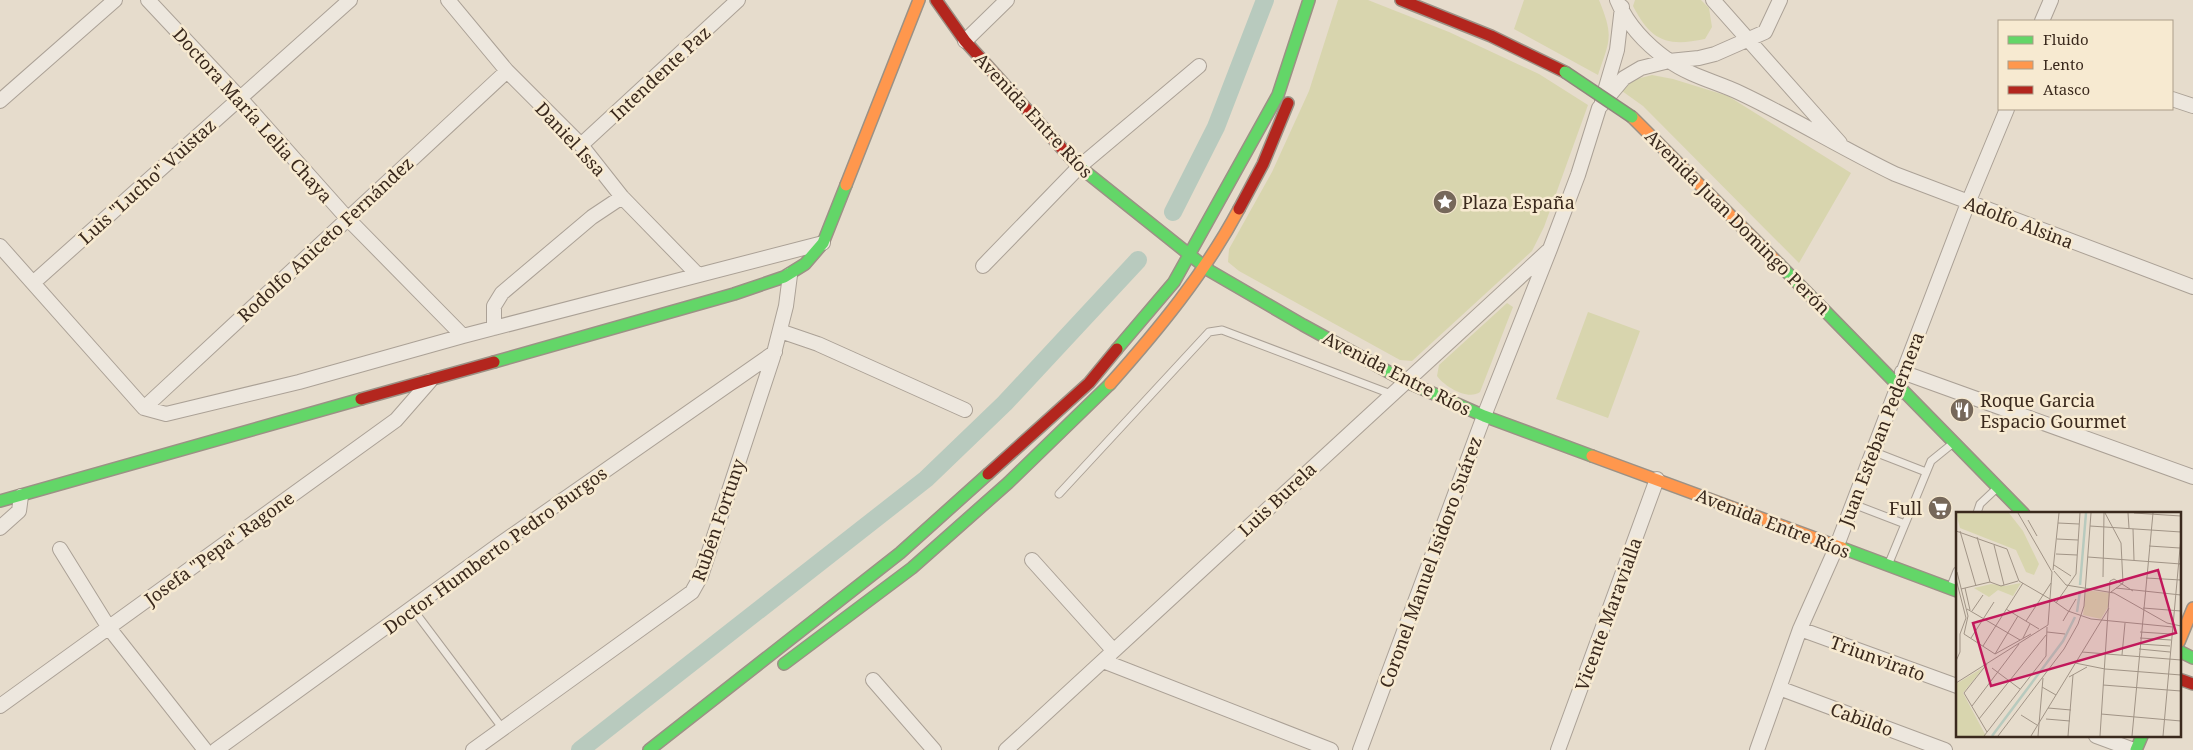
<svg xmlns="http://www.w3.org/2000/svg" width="2193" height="750" font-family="'Noto Serif',serif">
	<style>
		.green { fill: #d8d5ae }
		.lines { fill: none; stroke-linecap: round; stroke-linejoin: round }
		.canal { stroke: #b8cabe; stroke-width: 18 }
		.lane-casing { stroke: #aba196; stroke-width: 9 }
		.street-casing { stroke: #aba196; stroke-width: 16 }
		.fast-casing { stroke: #9b9185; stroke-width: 14 }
		.slow-casing { stroke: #9b9185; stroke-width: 14 }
		.jam-casing { stroke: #9b9185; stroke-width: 14 }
		.lane { stroke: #ede7de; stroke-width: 7 }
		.street { stroke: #ede7de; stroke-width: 14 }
		.fast { stroke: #63d668; stroke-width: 11 }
		.slow { stroke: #ff974d; stroke-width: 11 }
		.jam { stroke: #b3261e; stroke-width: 11 }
		.fast-bridge-casing { stroke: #90877c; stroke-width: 14; stroke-linecap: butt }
		.fast-bridge { stroke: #63d668; stroke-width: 11 }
		.labels { text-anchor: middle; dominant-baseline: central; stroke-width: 5; stroke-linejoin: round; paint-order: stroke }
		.street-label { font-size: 18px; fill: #3a291d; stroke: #f7ead1 }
		.poi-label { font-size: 18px; fill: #3a291d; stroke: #f7ead1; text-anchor: start }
		.inset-river { fill: none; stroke: #b8cabe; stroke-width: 2.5 }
		.inset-road { fill: none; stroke: #a19486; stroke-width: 1 }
		.view { fill: #c2185b; fill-opacity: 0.15; stroke: #c2185b; stroke-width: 2.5 }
		.inset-edge { fill: none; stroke: #3a291d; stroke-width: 2.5 }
	</style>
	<rect width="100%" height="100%" fill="#e6dccc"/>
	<path class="green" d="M1338,0H1368L1449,32L1539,74L1588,105L1544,227L1532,251L1412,361L1400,360L1239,271L1228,262L1229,249L1272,172L1309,91Z
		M1524,0H1599C1614,37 1610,39 1598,75L1514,29Z
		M1635,0H1701L1709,8L1712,27L1705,39C1667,47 1651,41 1633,6Z
		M1652,75L1673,79L1728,96L1851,173L1799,263L1643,106L1622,91L1633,80Z
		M1507,303L1513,307L1480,392C1468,401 1444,386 1437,376L1439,365Z
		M1588,312L1640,331L1608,418L1556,399Z"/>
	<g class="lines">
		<path class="canal" d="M1173,212L1216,127L1265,0
			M580,750L926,479L1005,403L1138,260"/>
		<g class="lane-casing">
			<path id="lane" d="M1872,451L1926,472
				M1059,494L1209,332L1222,330L1391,394
				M1853,504L1905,524
				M1977,513L1980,504L1997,488
				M1889,563L1931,461L1952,444
				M1951,586L1957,571
				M412,608L503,729"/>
		</g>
		<g class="street-casing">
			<path id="street" d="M148,0L240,98L347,218L463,336
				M448,0L507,71L581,145L622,197L698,275
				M1617,0C1627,24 1647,45 1668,60C1690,76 1717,82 1740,93C1793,118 1843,149 1895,174L2193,287
				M1713,0L1840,143
				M2042,21L2051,0
				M965,41L1007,0
				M2172,99L2193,106
				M0,101L115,0
				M1602,101L1617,50L1622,7
				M581,145L738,0
				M0,246L144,408
				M983,266L1079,167L1199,66
				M33,283L350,0
				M494,328V306L502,293L592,217L622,197
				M780,331L818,344L965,410
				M1902,372L2193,477
				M144,408L166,414L299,382L463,336L823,243
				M144,408L507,71
				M0,528L19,511L21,496
				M60,549L109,628L205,750
				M1032,560L1113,650
				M1800,629L1957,686
				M1103,661L1331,750
				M873,680L934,750
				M1779,688L1945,750
				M0,706L396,420L430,381
				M2096,736L2134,750
				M216,750L500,544L775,352
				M473,750L692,592L701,576L773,357L786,306L790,275
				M1006,750L1548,251
				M1360,750L1484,416L1550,249L1578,175L1599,108L1624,78L1641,68L1669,61L1699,58L1715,54L1765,32L1780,0
				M1558,750L1657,479
				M1757,750L1800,629L1836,548L1968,203L2007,109"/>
		</g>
		<g class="fast-casing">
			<path id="fast" d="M1076,164L1210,271L1303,325L1405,381L1484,416L1592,456
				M1779,264L2024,514
				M1117,349L1174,282L1278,95L1309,0
				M494,362L734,294L784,277L805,264L823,243L846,185
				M0,501L361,399
				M1842,548L1957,591
				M2179,651L2193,658
				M784,664L912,568L1008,483L1110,384
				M649,750L900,553L988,474
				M2136,750L2142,736"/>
		</g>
		<g class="slow-casing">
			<path id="slow" d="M1632,117L1779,264
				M846,185L919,0
				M1110,384C1158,330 1205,273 1239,209
				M1592,456L1842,548
				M2179,642L2193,608"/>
		</g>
		<g class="jam-casing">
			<path id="jam" d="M936,0L965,41L1076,164
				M1401,0L1491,36L1565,72
				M1239,209L1263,164L1288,103
				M361,399L494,362
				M988,474L1089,383L1117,349
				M2179,679L2193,684"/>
		</g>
		<use href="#lane" class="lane"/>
		<use href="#street" class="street"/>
		<use href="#fast" class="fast"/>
		<use href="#slow" class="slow"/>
		<use href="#jam" class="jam"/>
		<g class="fast-bridge-casing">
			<path id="fast-bridge" d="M1565,72L1632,117"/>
		</g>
		<use href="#fast-bridge" class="fast-bridge"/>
	</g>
	<defs>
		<g id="sight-disc" transform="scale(1.25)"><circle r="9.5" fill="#76685a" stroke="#f7ead1"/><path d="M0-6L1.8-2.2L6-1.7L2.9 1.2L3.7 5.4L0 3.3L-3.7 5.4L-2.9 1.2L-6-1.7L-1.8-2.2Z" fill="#fff"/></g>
		<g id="restaurant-disc" transform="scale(1.25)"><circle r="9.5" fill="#76685a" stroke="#f7ead1"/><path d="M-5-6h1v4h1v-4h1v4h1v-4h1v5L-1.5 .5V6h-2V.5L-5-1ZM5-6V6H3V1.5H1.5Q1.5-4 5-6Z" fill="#fff"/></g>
		<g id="supermarket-disc" transform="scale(1.25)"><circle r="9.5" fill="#76685a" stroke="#f7ead1"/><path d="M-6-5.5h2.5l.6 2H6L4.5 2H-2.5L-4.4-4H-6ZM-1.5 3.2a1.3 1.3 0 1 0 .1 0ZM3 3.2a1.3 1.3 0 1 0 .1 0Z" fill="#fff"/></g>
	</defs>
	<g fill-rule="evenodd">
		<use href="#sight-disc" x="1445" y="202"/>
		<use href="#restaurant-disc" x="1962" y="410"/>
		<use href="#supermarket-disc" x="1940" y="508"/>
	</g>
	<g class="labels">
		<g class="street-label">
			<text transform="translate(660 73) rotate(-43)">Intendente Paz</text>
			<text transform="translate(253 115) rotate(48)">Doctora María Lelia Chaya</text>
			<text transform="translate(1034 115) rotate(47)">Avenida Entre Ríos</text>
			<text transform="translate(571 139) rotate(47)">Daniel Issa</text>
			<text transform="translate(147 181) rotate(-42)">Luis "Lucho" Vuistaz</text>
			<text transform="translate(1738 222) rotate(45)">Avenida Juan Domingo Perón</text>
			<text transform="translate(2019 222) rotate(21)">Adolfo Alsina</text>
			<text transform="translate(325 239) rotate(-43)">Rodolfo Aniceto Fernández</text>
			<text transform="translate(1397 373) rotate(27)">Avenida Entre Ríos</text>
			<text transform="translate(1881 429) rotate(-69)">Juan Esteban Pedernera</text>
			<text transform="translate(1277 499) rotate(-43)">Luis Burela</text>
			<text transform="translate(718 520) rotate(-71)">Rubén Fortuny</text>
			<text transform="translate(1773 523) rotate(21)">Avenida Entre Ríos</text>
			<text transform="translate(219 548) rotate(-36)">Josefa "Pepa" Ragone</text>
			<text transform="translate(495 550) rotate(-36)">Doctor Humberto Pedro Burgos</text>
			<text transform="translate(1430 562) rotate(-70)">Coronel Manuel Isidoro Suárez</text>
			<text transform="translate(1608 614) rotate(-70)">Vicente Maravialla</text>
			<text transform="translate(1878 658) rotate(20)">Triunvirato</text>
			<text transform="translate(1862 719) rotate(20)">Cabildo</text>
		</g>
		<g class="poi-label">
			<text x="1462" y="202">Plaza España</text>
			<text x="1980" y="400">Roque Garcia<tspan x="1980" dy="21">Espacio Gourmet</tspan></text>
			<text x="1922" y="508" text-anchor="end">Full</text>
		</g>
	</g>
	<g transform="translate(1956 512)">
		<rect width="225" height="225" fill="#e6dccc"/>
		<path d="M0,1H53L67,19L83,52L78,63L70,60L60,38L4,16ZM65,71L57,84L42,78L33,85L18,76L35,72L49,74ZM130,78L154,81L152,95L145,107L127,103ZM28,155L7,181L30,224H0V172Z" fill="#d8d5ae"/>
		<path class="inset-river" d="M124,73L130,1M121,100L124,79M36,224L107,129L119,105"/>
		<path class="inset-road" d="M149,1L165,31L167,71L155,80M172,1L173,16M178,1L225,4M72,8L81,24M102,11L123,12M134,14L225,20M177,17L178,48M0,19L51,37L63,69M4,19L20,74M21,25L34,70M101,27L122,28M38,33L48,73M193,34L224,36M100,42L121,43M132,45L225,52M98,53L115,64M97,58L103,1M98,59L110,73L158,81L211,111L225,114M1,60L12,104L8,122L39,142M147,65L148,1M190,66L225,68M0,67L10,106L4,122V140L0,149M63,69L94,87M9,76L14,98M160,76L225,83M5,77L34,70L45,74L62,69M95,87L112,99L135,107L217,115M100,91L120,62L124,1M187,96L225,99M11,97L64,128M50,97L83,117M16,99L27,83M70,109L95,71M107,109L120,87M91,120L109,122M184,120L215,122M15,126L38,90M67,126L74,112M184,126L215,128M184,132L214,134M27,134L67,71M183,137L214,140M126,140L225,148M39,142L75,122M39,142L62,104M166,143L169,111M119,151L149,157L225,163M31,152L8,181L31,220M36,156L64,177M113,165L131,155M0,171L92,113L96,60L62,1M147,173L225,179M86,175L100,183M16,194L63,132M92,196L115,198M145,202L225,209M65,203L81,213M23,207L90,123M90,207L114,209M28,224L90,144L91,115M42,224L108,137L122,112L128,94L135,1M75,224L153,96M82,224L87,166M112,224L117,163M144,224L154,69L158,67L177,79M176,224L197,1M207,224L225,25"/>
		<path class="view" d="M202,58L220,121L35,174L17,111Z"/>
		<rect width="225" height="225" class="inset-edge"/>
	</g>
	<rect x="1998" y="20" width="175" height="90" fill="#f7ead1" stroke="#ab9d89"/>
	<rect x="2008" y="36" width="25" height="8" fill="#63d668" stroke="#ab9d89"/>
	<text x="2043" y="45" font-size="15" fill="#3a291d">Fluido</text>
	<rect x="2008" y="61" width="25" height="8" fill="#ff974d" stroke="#ab9d89"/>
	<text x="2043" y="70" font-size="15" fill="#3a291d">Lento</text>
	<rect x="2008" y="86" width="25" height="8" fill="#b3261e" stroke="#ab9d89"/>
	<text x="2043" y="95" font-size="15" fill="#3a291d">Atasco</text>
</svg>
